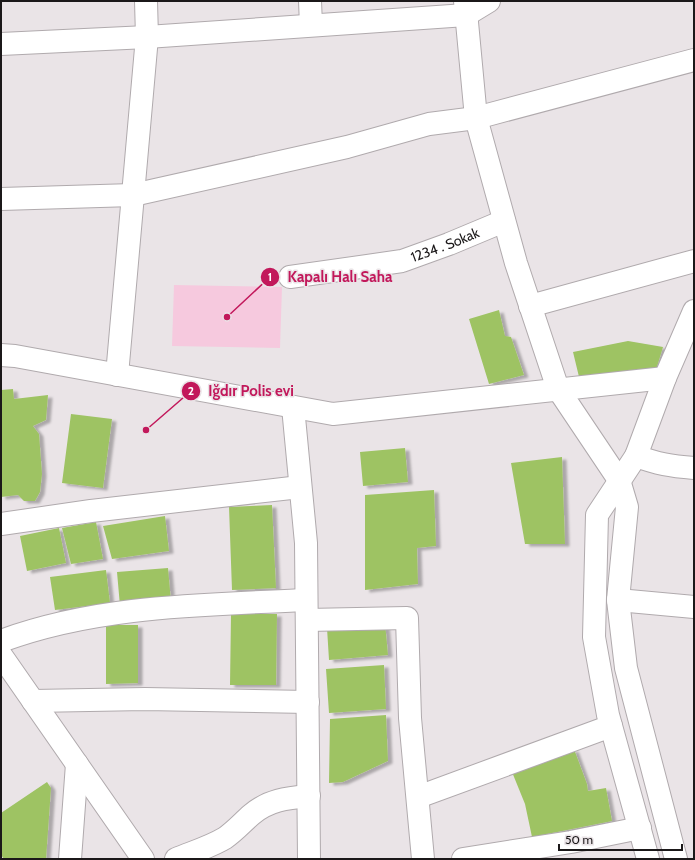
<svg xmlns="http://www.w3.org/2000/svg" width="695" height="860" font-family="Cabin,sans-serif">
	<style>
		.green { fill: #f6c9de }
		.building { fill: #9ec364; filter: url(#shadow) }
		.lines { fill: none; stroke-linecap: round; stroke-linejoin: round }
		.minor-casing { stroke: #b0aaad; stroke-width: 24 }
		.minor { stroke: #fff; stroke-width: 22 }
		.labels { text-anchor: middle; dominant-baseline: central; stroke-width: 3; stroke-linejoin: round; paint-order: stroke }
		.street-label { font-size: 14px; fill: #1b1819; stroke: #eae4e7 }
		.leader { fill: none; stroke: #c2185b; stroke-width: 1.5 }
		.callout-dot { fill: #c2185b; stroke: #eae4e7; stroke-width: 1.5 }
		.mark-label { font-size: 12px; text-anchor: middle; font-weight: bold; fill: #fff }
		.callout-label { font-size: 15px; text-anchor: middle; font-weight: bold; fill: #c2185b; stroke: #eae4e7; stroke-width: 3; stroke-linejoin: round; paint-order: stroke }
	</style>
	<defs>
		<filter id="shadow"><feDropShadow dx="4.5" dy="2.5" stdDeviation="1" flood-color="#0004"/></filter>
	</defs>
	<rect width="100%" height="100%" fill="#eae4e7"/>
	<path class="green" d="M174,285L282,287L280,348L172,346Z"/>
	<path class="building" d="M499,310L505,336L511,337L524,375L489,384L469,319Z
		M628,341L663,347L655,373L580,381L573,352Z
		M13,389L14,399L48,395L46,420L33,426L39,434L42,474L40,492L35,501H24L18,495L1,497V390Z
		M71,414L112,419L103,488L62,483Z
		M405,448L408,482L363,486L360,452Z
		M562,457L565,544H525L511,463Z
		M434,490L436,546L417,548L418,584L365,590V495Z
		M272,505L276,588L232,590L229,507Z
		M165,516L169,551L112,559L103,526Z
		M96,522L103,559L71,564L62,528Z
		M59,528L66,563L27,571L20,536Z
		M168,568L171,602L120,606L117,572Z
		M106,570L110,603L55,610L50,577Z
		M231,614H277L276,685H230Z
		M385,623L388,655L329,660L327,628Z
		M106,625H138V683L106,684Z
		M384,665L386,709L329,713L326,669Z
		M386,715L388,761L343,782L329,783L330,719Z
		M574,749L587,784L588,791L606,788L612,821L532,837L525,804L512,772Z
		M47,782L51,788L46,859H4L1,855V813Z"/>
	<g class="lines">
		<g class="minor-casing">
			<g id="minor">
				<path d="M310,1L311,25"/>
				<path d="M465,1L476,118L516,263L558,389L619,480L627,507L618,600L626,668L676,859"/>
				<path d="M1,44L147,37L466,15L489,1"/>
				<path d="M1,199L133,195L347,147L429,124L476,118L694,60"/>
				<path id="s1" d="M290,277L402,261L449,244L504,221"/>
				<path d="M530,306L694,261"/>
				<path d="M1,355L15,356L333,414L665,378"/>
				<path d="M117,375L147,37L146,1"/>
				<path d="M293,407L306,543L309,859"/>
				<path d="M636,456C658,464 670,466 694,468"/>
				<path d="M1,524L91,511L300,487"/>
				<path d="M618,600L694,607"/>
				<path d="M307,620L407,618L410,718L423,859"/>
				<path d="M1,641C98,605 204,605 306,600"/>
				<path d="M1,655L143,859"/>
				<path d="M33,701L145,699L308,702"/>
				<path d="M418,797L611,726"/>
				<path d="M70,859L77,764"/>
				<path d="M176,859C193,852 210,847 225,838C235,831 242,823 251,815C268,800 287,798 309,796"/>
				<path d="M463,859L571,842L640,828"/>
				<path d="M648,859L608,715L594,637L597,515L636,456L665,378L694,311"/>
			</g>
		</g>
		<use href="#minor" class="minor"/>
	</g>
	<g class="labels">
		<g class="street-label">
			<text stroke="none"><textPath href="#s1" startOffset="159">1234 . Sokak</textPath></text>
		</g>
	</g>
	<path class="leader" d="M227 317L270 277M146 430L191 391"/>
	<g class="callout-dot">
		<circle cx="227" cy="317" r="4"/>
		<circle cx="146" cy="430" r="4"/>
		<circle cx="270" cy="277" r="10"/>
		<circle cx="191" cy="391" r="10"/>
	</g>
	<g class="mark-label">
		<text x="270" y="281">1</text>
		<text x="191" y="395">2</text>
	</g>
	<g class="callout-label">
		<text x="340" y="282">Kapalı Halı Saha</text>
		<text x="251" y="396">Iğdır Polis evi</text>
	</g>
	<rect width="695" height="860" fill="none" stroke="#1b1819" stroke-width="4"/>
	<path d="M559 844v6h123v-6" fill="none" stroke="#1b1819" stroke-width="2"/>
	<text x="565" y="844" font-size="12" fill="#1b1819" stroke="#eae4e7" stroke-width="3" paint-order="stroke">50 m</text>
</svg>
